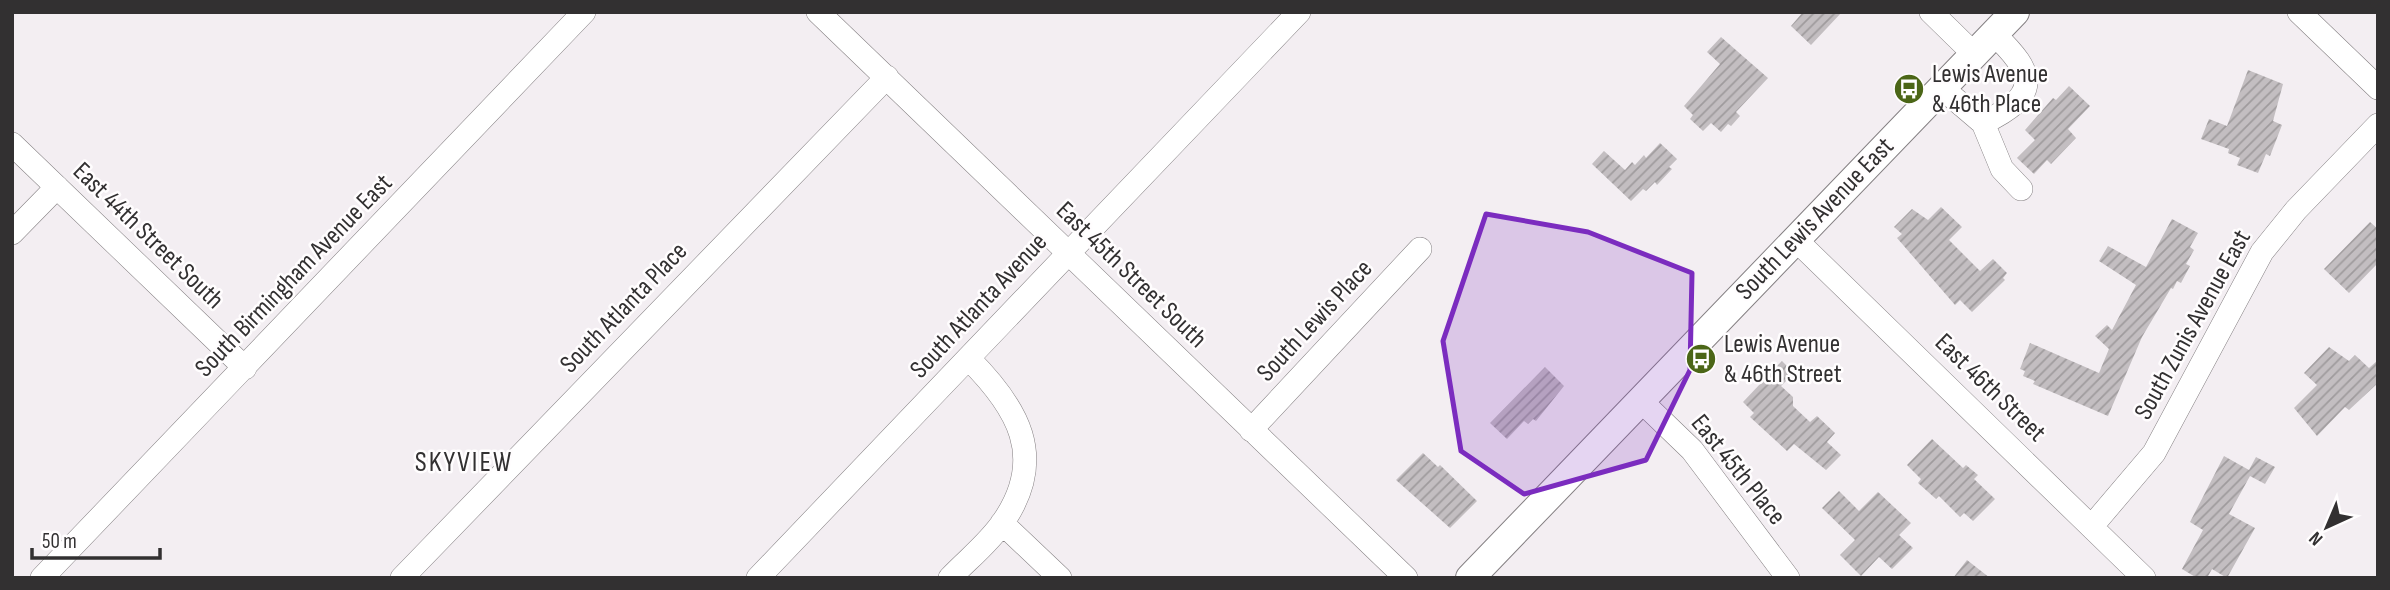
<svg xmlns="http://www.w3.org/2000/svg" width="2390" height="590" font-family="'Sofia Sans Condensed',sans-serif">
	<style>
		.building { fill: url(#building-hatch) }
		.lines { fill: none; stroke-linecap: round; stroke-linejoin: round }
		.minor-casing { stroke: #858083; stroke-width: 24 }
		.major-casing { stroke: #858083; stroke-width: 30 }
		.minor { stroke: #fff; stroke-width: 23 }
		.major { stroke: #fff; stroke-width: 28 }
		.marked { fill: #7b2cbf; fill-opacity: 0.2; stroke: #7b2cbf; stroke-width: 5; stroke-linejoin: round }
		.labels { text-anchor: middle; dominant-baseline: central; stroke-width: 5; stroke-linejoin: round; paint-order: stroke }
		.poi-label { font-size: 26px; fill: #323031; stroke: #fffdfe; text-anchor: start }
		.street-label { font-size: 26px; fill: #323031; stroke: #fffdfe }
		.neighbourhood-label { font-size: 28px; letter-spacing: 2px; fill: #323031; stroke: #fffdfe }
	</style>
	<defs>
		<pattern id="building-hatch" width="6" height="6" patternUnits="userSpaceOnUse" patternTransform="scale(1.75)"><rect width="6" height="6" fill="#c3bec1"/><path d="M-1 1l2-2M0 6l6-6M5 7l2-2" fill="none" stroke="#9f9b9d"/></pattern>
	</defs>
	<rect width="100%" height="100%" fill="#f3eef2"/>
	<path class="building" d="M1803,12H1842L1811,45L1791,26Z
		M1721,37L1768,78L1736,112L1740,116L1731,126L1728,124L1721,132L1711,123L1703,131L1690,119L1693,115L1684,106L1720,64L1707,52Z
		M2248,70L2283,84L2273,121L2282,125L2270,156L2266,154L2258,173L2237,165L2240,158L2228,153L2229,149L2201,139L2209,119L2227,126Z
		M2069,86L2090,106L2068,129L2076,138L2051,164L2047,160L2034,174L2017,158L2035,140L2025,130L2053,98L2056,100Z
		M1660,143L1677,159L1669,167L1672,169L1657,185L1655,182L1646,191L1643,189L1631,201L1592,164L1604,151L1625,170L1632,162L1635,165L1644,155L1646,158Z
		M1941,207L1962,227L1949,240L1980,271L1993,259L2007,273L2003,278L2005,280L1972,312L1960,300L1955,305L1897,238L1902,234L1894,227L1912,209L1928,220Z
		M2172,219L2198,233L2190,247L2194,250L2186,264L2190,266L2181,283L2177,281L2173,289L2171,288L2142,337L2108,416L2033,384L2035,381L2023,376L2025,371L2020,369L2030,343L2099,373L2109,349L2095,336L2107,325L2112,330L2136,285L2099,261L2108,246L2146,267Z
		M2370,222L2378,229V263L2349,293L2324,269Z
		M2329,347L2349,361L2355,355L2369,368L2378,360V383L2349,410L2345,407L2317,436L2294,408L2317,385L2304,373Z
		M1782,361L1794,373L1781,386L1793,397V406L1810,422L1817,416L1835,433L1827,442L1841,455L1826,470L1794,444L1787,451L1750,417L1754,413L1743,402Z
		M1545,367L1564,386L1536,421L1533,419L1528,424L1524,421L1507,439L1490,423Z
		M1932,439L1963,468L1966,465L1978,475L1974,479L1995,499L1973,521L1964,513L1960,517L1939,496L1936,499L1918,483L1921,479L1907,465Z
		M1423,453L1438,467L1440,465L1477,501L1450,528L1396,480Z
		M2224,456L2249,470L2256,457L2275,467L2265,484L2250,476L2229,514L2255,528L2227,578L2212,569L2207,578H2197L2182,569L2203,530L2190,522Z
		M1839,491L1859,511L1878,492L1911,523L1899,535L1913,548L1892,569L1879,557L1861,576L1840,555L1855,540L1822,508Z
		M1967,560L1990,578H1953Z"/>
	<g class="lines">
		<g class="minor-casing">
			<path id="minor" d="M818,12L1406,578
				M1931,12L1974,54
				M2299,12L2378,88
				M1942,88L1983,123L2002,169L2021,189
				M1983,123C2041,95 2036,74 1994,34
				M12,144L245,368
				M12,233L57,187
				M1795,239L2144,578
				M1640,400L1692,450L1788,578
				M1251,430L1420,249
				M1002,523L1060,578
				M2092,526L2154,453L2262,252L2296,210L2378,125
				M42,578L584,12
				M402,578L887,77
				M758,578L1299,12
				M950,578C967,560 989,543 1003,522C1048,457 1017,407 969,359"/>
		</g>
		<g class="major-casing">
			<path id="major" d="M1470,578L2015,12"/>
		</g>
		<use href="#minor" class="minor"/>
		<use href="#major" class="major"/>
	</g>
	<path class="marked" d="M1486,214L1588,232L1692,273L1690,370L1646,460L1524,494L1461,451L1443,341Z"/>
	<defs>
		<g id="bus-disc" transform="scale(1.575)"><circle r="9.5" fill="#4b6617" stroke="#fffdfe"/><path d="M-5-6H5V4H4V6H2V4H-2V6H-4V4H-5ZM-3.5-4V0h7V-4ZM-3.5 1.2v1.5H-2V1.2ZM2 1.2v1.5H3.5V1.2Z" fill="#fff"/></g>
	</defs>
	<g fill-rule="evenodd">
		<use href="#bus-disc" x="1909" y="89"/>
		<use href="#bus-disc" x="1701" y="359"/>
	</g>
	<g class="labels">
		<g class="poi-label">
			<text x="1932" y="74">Lewis Avenue<tspan x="1932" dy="30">&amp; 46th Place</tspan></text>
			<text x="1724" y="344">Lewis Avenue<tspan x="1724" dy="30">&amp; 46th Street</tspan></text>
		</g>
		<g class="street-label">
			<text transform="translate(1815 219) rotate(-46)">South Lewis Avenue East</text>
			<text transform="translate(148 236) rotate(44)">East 44th Street South</text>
			<text transform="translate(1131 275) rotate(44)">East 45th Street South</text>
			<text transform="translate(294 276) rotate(-46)">South Birmingham Avenue East</text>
			<text transform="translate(979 306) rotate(-47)">South Atlanta Avenue</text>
			<text transform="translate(624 308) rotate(-46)">South Atlanta Place</text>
			<text transform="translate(1315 321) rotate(-47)">South Lewis Place</text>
			<text transform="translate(2193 325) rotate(-61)">South Zunis Avenue East</text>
			<text transform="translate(1990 388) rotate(44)">East 46th Street</text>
			<text transform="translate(1738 470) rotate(51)">East 45th Place</text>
		</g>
		<g class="neighbourhood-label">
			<text x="464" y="462">SKYVIEW</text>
		</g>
	</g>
	<rect width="2390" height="590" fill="none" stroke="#323031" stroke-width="28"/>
	<g transform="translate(2327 527) rotate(224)" stroke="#fffdfe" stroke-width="5" paint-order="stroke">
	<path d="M0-5L12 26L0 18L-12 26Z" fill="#323031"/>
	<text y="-10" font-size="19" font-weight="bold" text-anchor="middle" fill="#323031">N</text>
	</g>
	<path d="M32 548v10h128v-10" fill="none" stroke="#323031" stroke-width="3.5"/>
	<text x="42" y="548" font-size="21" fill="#323031" stroke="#fffdfe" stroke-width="5" paint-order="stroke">50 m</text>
</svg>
